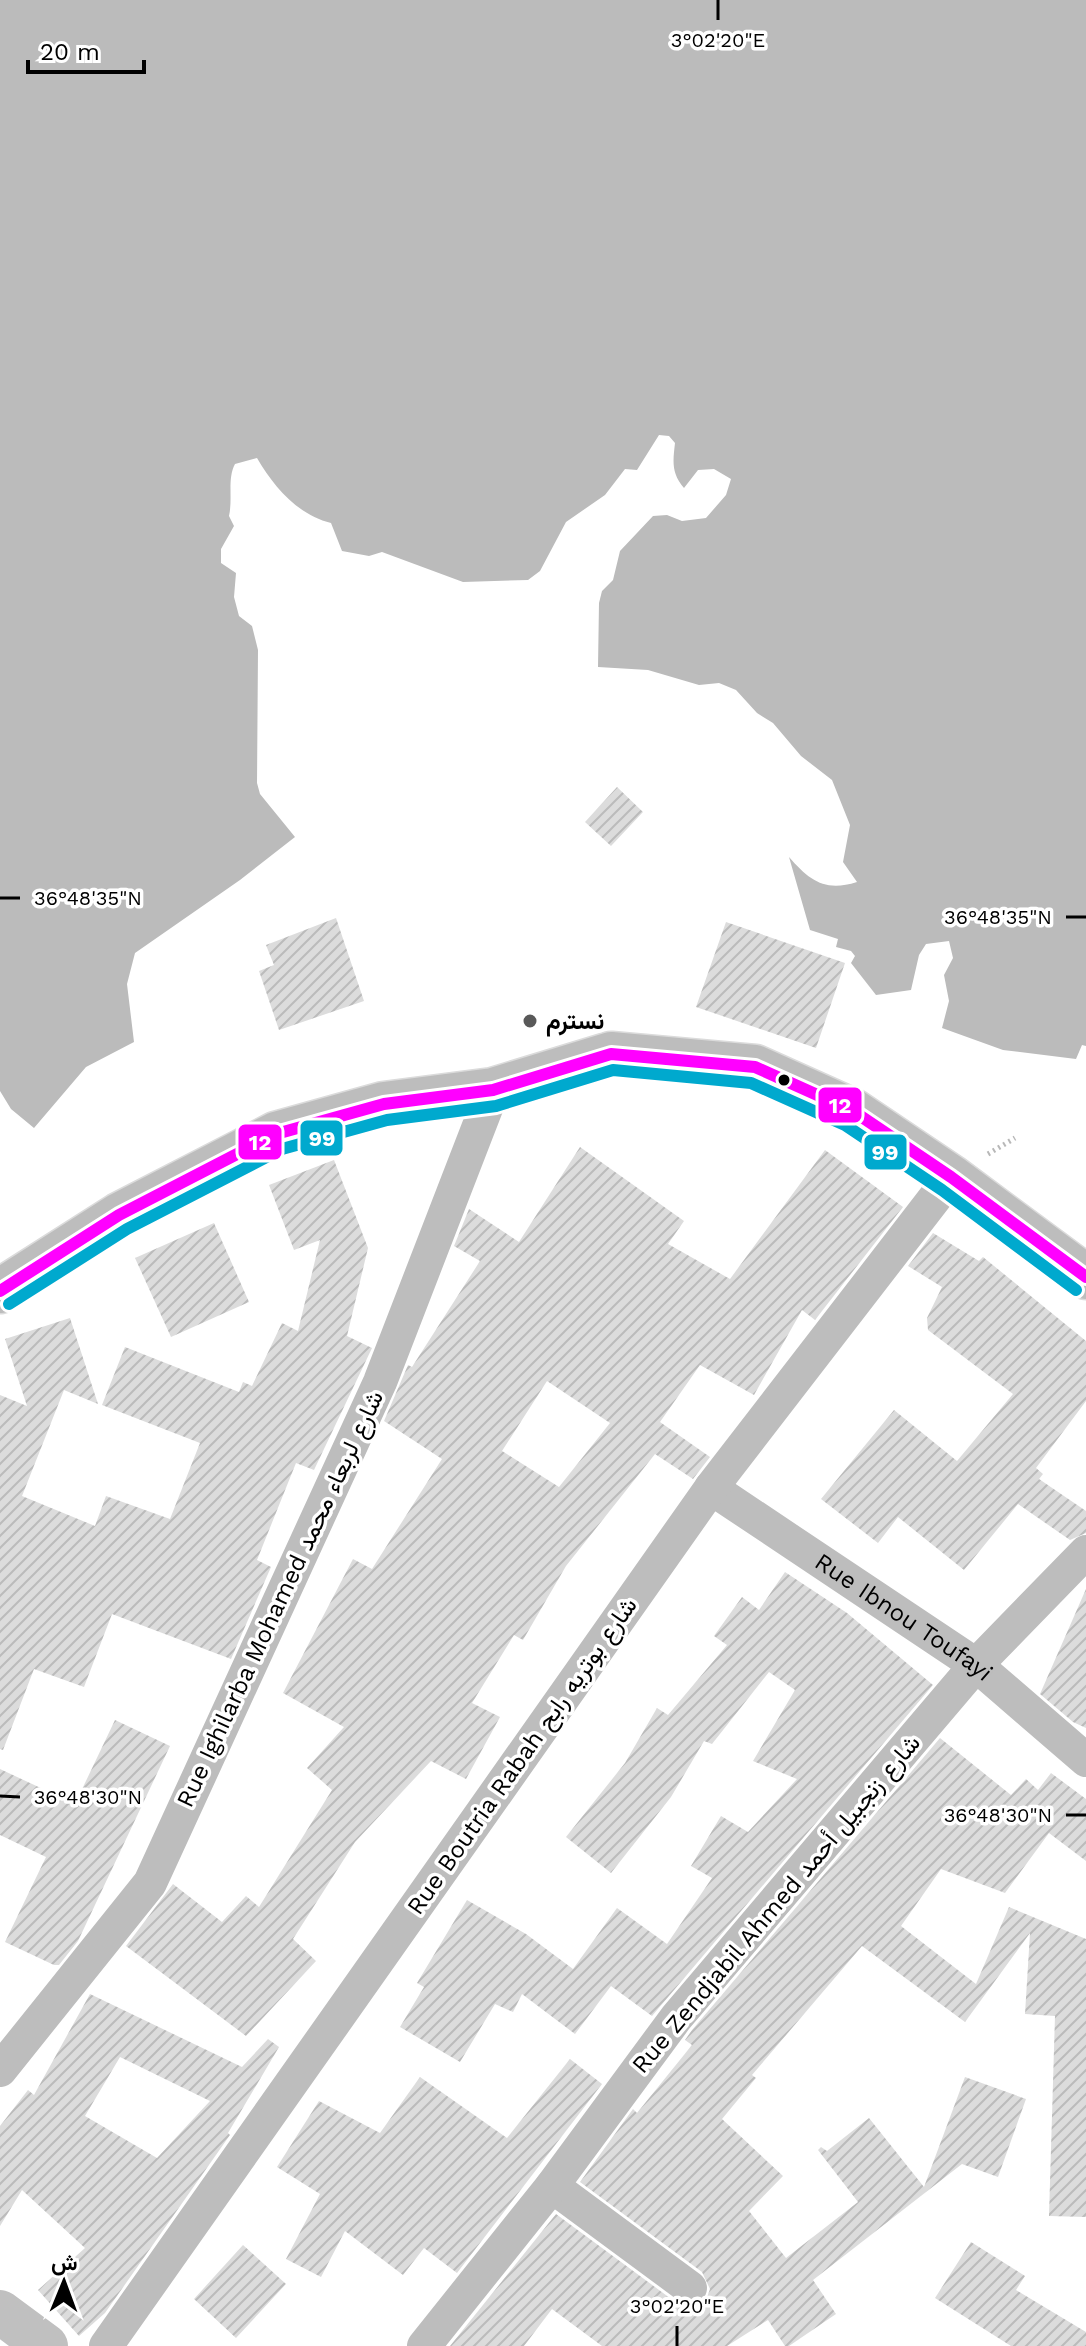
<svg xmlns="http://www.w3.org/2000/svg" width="1086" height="2346" font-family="'Work Sans',Vazirmatn,sans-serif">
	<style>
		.water { fill: #bbb }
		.building { fill: url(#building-hatch); fill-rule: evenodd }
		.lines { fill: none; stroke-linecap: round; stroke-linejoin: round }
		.primary-casing { stroke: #dbdbdb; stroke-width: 47 }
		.path { stroke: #b8b8b8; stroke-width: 5; stroke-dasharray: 2 4; stroke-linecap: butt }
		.street { stroke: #bdbdbd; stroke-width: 34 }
		.secondary { stroke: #c0c0c0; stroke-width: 44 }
		.primary { stroke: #bdbdbd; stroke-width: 44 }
		.bus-1-casing { stroke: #fff; stroke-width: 18 }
		.bus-2-casing { stroke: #fff; stroke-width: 18 }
		.bus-1 { stroke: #f0f; stroke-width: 12 }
		.bus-2 { stroke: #00a9ce; stroke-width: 12 }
		.ticks { fill: none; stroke: #000; stroke-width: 3 }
		.poi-dot { fill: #595959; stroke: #fff; stroke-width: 3 }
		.bus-dot { fill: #000; stroke: #fff; stroke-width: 3 }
		.labels { text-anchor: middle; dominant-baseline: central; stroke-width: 7; stroke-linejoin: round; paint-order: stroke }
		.poi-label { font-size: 24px; font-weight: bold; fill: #000; stroke: #fff; text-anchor: start }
		.street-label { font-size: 24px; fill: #000; stroke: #fff }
		.ticks-label { font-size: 20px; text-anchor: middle; fill: #000; stroke: #fff; stroke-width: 7; stroke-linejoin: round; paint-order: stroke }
		.line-badge { stroke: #fff; stroke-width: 3 }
		.badge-label { font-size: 22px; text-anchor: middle; font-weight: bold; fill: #fff }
	</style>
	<defs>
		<pattern id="building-hatch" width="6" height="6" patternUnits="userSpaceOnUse" patternTransform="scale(2)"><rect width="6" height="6" fill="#dcdcdc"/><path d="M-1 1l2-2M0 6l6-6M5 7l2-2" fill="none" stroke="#bbb"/></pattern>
	</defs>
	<rect width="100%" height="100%" fill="#fff"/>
	<path class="water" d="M0,0H1086V1046L1082,1045L1076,1059L1003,1050L942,1028L949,1001L944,975L953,958L949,941L926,944L919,955L911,990L876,995L851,963L855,956L851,951L836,947L838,939L810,930L789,857C810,881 825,892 857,882L843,862L850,825L832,780L801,756L773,723L757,713L736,690L719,683L699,685L648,670L598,667L599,603L602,591L613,580L620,551L653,516L667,515L682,521L706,518L726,495L731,479L714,469L698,470L684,488C671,473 673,461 675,443L669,436L659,435L637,470L625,469L605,495L566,522L540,571L528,580L463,582L382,552L369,556L342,551L331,523C298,515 274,487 257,458L235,464C227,479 233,498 229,516L234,526L221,549V563L236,573L234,597L239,616L252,626L258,650L257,783L260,794L295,837L240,880L135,953L127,984L134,1042L86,1067L34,1128L11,1109L0,1091Z"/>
	<path class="building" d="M617,787L643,812L611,846L585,822Z
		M336,918L364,1001L279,1030L259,971L274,965L266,945Z
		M726,922L845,963L816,1048L696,1007Z
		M580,1147L684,1221L668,1244L730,1279L825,1150L903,1207L815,1320L802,1310L754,1395L700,1365L660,1422L710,1457L693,1479L655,1454L566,1566L523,1640L514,1635L472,1703L500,1717L466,1779L431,1761L355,1842L293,1939L316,1961L246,2036L126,1946L173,1884L222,1922L246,1896L259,1907L332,1790L307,1768L344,1727L283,1693L353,1559L372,1569L442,1459L384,1421L408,1365L412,1367L480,1261L454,1246L469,1209L519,1242ZM547,1381L610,1423L559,1487L502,1451Z
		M334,1160L368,1248L347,1336L372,1348L314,1470L296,1463L257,1560L271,1567L231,1659L112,1614L84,1687L34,1669L3,1750L0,1749V1395L27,1406L5,1339L70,1318L98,1404L64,1390L22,1496L95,1526L106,1496L170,1519L200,1443L102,1405L125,1347L239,1392L243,1382L252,1386L282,1323L298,1331L320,1240L294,1250L269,1185Z
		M214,1223L249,1302L171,1337L135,1258Z
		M933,1233L979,1261L983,1257L1086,1341V1401L1036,1468L1043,1474L1039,1479L1086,1511V1533L1070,1540L1018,1504L964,1570L898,1517L878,1543L821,1499L894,1410L957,1461L1013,1394L928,1330L927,1318L942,1287L908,1266Z
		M785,1572L847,1613L933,1685L652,2016L611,1986L575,2034L522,1994L513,2012L495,2004L460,2062L400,2027L424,1987L417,1983L467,1900L526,1934L573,1969L617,1908L667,1944L712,1878L691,1866L721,1816L748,1832L797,1779L753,1761L795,1690L769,1672L712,1744L704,1741L671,1797L611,1873L566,1837L625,1763L657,1708L668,1715L727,1645L714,1636L742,1597L759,1610Z
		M1086,1589V1728L1073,1722L1040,1694Z
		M115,1720L170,1746L78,1941L59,1965H54L5,1942L46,1857L0,1835V1769L75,1804Z
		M940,1738L1011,1795L1026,1779L1038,1790L1051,1773L1086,1799V1861L1049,1833L1005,1893L941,1869L901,1926L976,1984L1009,1907L1086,1939V2217L1049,2216L1055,2016L1025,2014L1030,1933L965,2022L862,1946L752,2075L756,2078L722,2119L783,2176L749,2211L786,2258L858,2202L818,2150L821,2147L827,2151L869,2118L924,2187L965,2077L1026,2099L998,2177L962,2164L813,2280L836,2314L789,2346H785L768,2320L727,2346H602L552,2309L524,2346H450L556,2214L678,2304L689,2308L706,2300L710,2289L702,2272L580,2182L633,2109L637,2113L692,2045L685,2040L692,2030Z
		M90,1994L242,2067L268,2039L279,2047L228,2133L230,2135L105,2313L79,2336L38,2290L85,2248L22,2190L0,2226V2126L28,2090L34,2095ZM120,2057L210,2101L157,2158L85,2116Z
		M570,2059L602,2084L457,2273L424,2248L403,2275L345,2231L321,2277L286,2259L320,2194L277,2167L319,2101L380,2133L420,2077L507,2138Z
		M971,2242L1025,2276L1016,2290L1086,2332V2346H1011L935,2298Z
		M243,2245L286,2284L236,2338L194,2299Z"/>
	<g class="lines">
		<g class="primary-casing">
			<path id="primary" d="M0,1291L119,1215L276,1134L384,1104L493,1090L611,1054L755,1067L853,1111L951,1177L1086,1277"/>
		</g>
		<path class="path" d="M988,1154L1015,1138"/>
		<g class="street">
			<path id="s1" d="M711,1488L976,1665L1086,1760"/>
			<path d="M0,2070L150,1883L380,1382L493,1090"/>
			<path d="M552,2186L690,2288"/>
			<path d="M106,2346L711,1488L951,1177"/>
			<path d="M424,2346L552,2186L676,2018L976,1665L1086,1552"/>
		</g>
		<path class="secondary" d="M0,2312L46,2346"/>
		<use href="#primary" class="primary"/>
		<g class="bus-1-casing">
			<path id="bus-1" d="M0,1291L119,1215L276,1134L384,1104L493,1090L611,1054L755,1067L853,1111L951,1177L1086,1277"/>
		</g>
		<g class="bus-2-casing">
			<path id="bus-2" d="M9,1304L127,1229L282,1149L387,1120L496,1106L613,1070L751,1083L845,1125L942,1190L1076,1290"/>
		</g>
		<use href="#bus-1" class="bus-1"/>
		<use href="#bus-2" class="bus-2"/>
	</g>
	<path class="ticks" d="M718,20V0M0,898H20M1066,917H1086M0,1796L20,1797M1066,1815H1086M677,2346V2326"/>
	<circle class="poi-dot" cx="530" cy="1021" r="8"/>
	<circle class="bus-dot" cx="784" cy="1080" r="7"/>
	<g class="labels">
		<g class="poi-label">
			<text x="546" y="1021">نسترم</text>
		</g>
		<g class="street-label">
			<text transform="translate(280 1599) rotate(-65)">Rue Ighilarba Mohamed شارع لربعاء محمد</text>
			<text stroke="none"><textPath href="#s1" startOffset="232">Rue Ibnou Toufayi</textPath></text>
			<text transform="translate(522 1756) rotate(-55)">Rue Boutria Rabah شارع بوتريه رابح</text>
			<text transform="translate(776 1904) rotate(-50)">Rue Zendjabil Ahmed شارع زنجبيل أحمد</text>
		</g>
	</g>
	<g class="ticks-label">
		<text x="718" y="47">3°02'20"E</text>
		<text x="88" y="905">36°48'35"N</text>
		<text x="998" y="924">36°48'35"N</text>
		<text x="88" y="1804">36°48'30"N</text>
		<text x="998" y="1822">36°48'30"N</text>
		<text x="677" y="2313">3°02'20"E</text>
	</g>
	<g class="line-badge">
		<rect x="817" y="1086" width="46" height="38" rx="8" fill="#f0f"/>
		<rect x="299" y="1119" width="45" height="38" rx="8" fill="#00a9ce"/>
		<rect x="237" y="1123" width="46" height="38" rx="8" fill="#f0f"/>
		<rect x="863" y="1133" width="45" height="38" rx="8" fill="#00a9ce"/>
	</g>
	<g class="badge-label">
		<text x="840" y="1113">12</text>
		<text x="322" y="1146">99</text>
		<text x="260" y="1150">12</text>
		<text x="885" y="1160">99</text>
	</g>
	<g transform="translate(64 2282) rotate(1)" stroke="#ffffff" stroke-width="6" paint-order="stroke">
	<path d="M0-6L14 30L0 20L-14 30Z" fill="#000000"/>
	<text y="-12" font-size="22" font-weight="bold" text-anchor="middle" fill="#000000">ش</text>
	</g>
	<path d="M28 60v12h116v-12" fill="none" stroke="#000000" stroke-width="4"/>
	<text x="40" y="60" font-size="24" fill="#000000" stroke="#ffffff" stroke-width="6" paint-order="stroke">20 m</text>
</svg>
